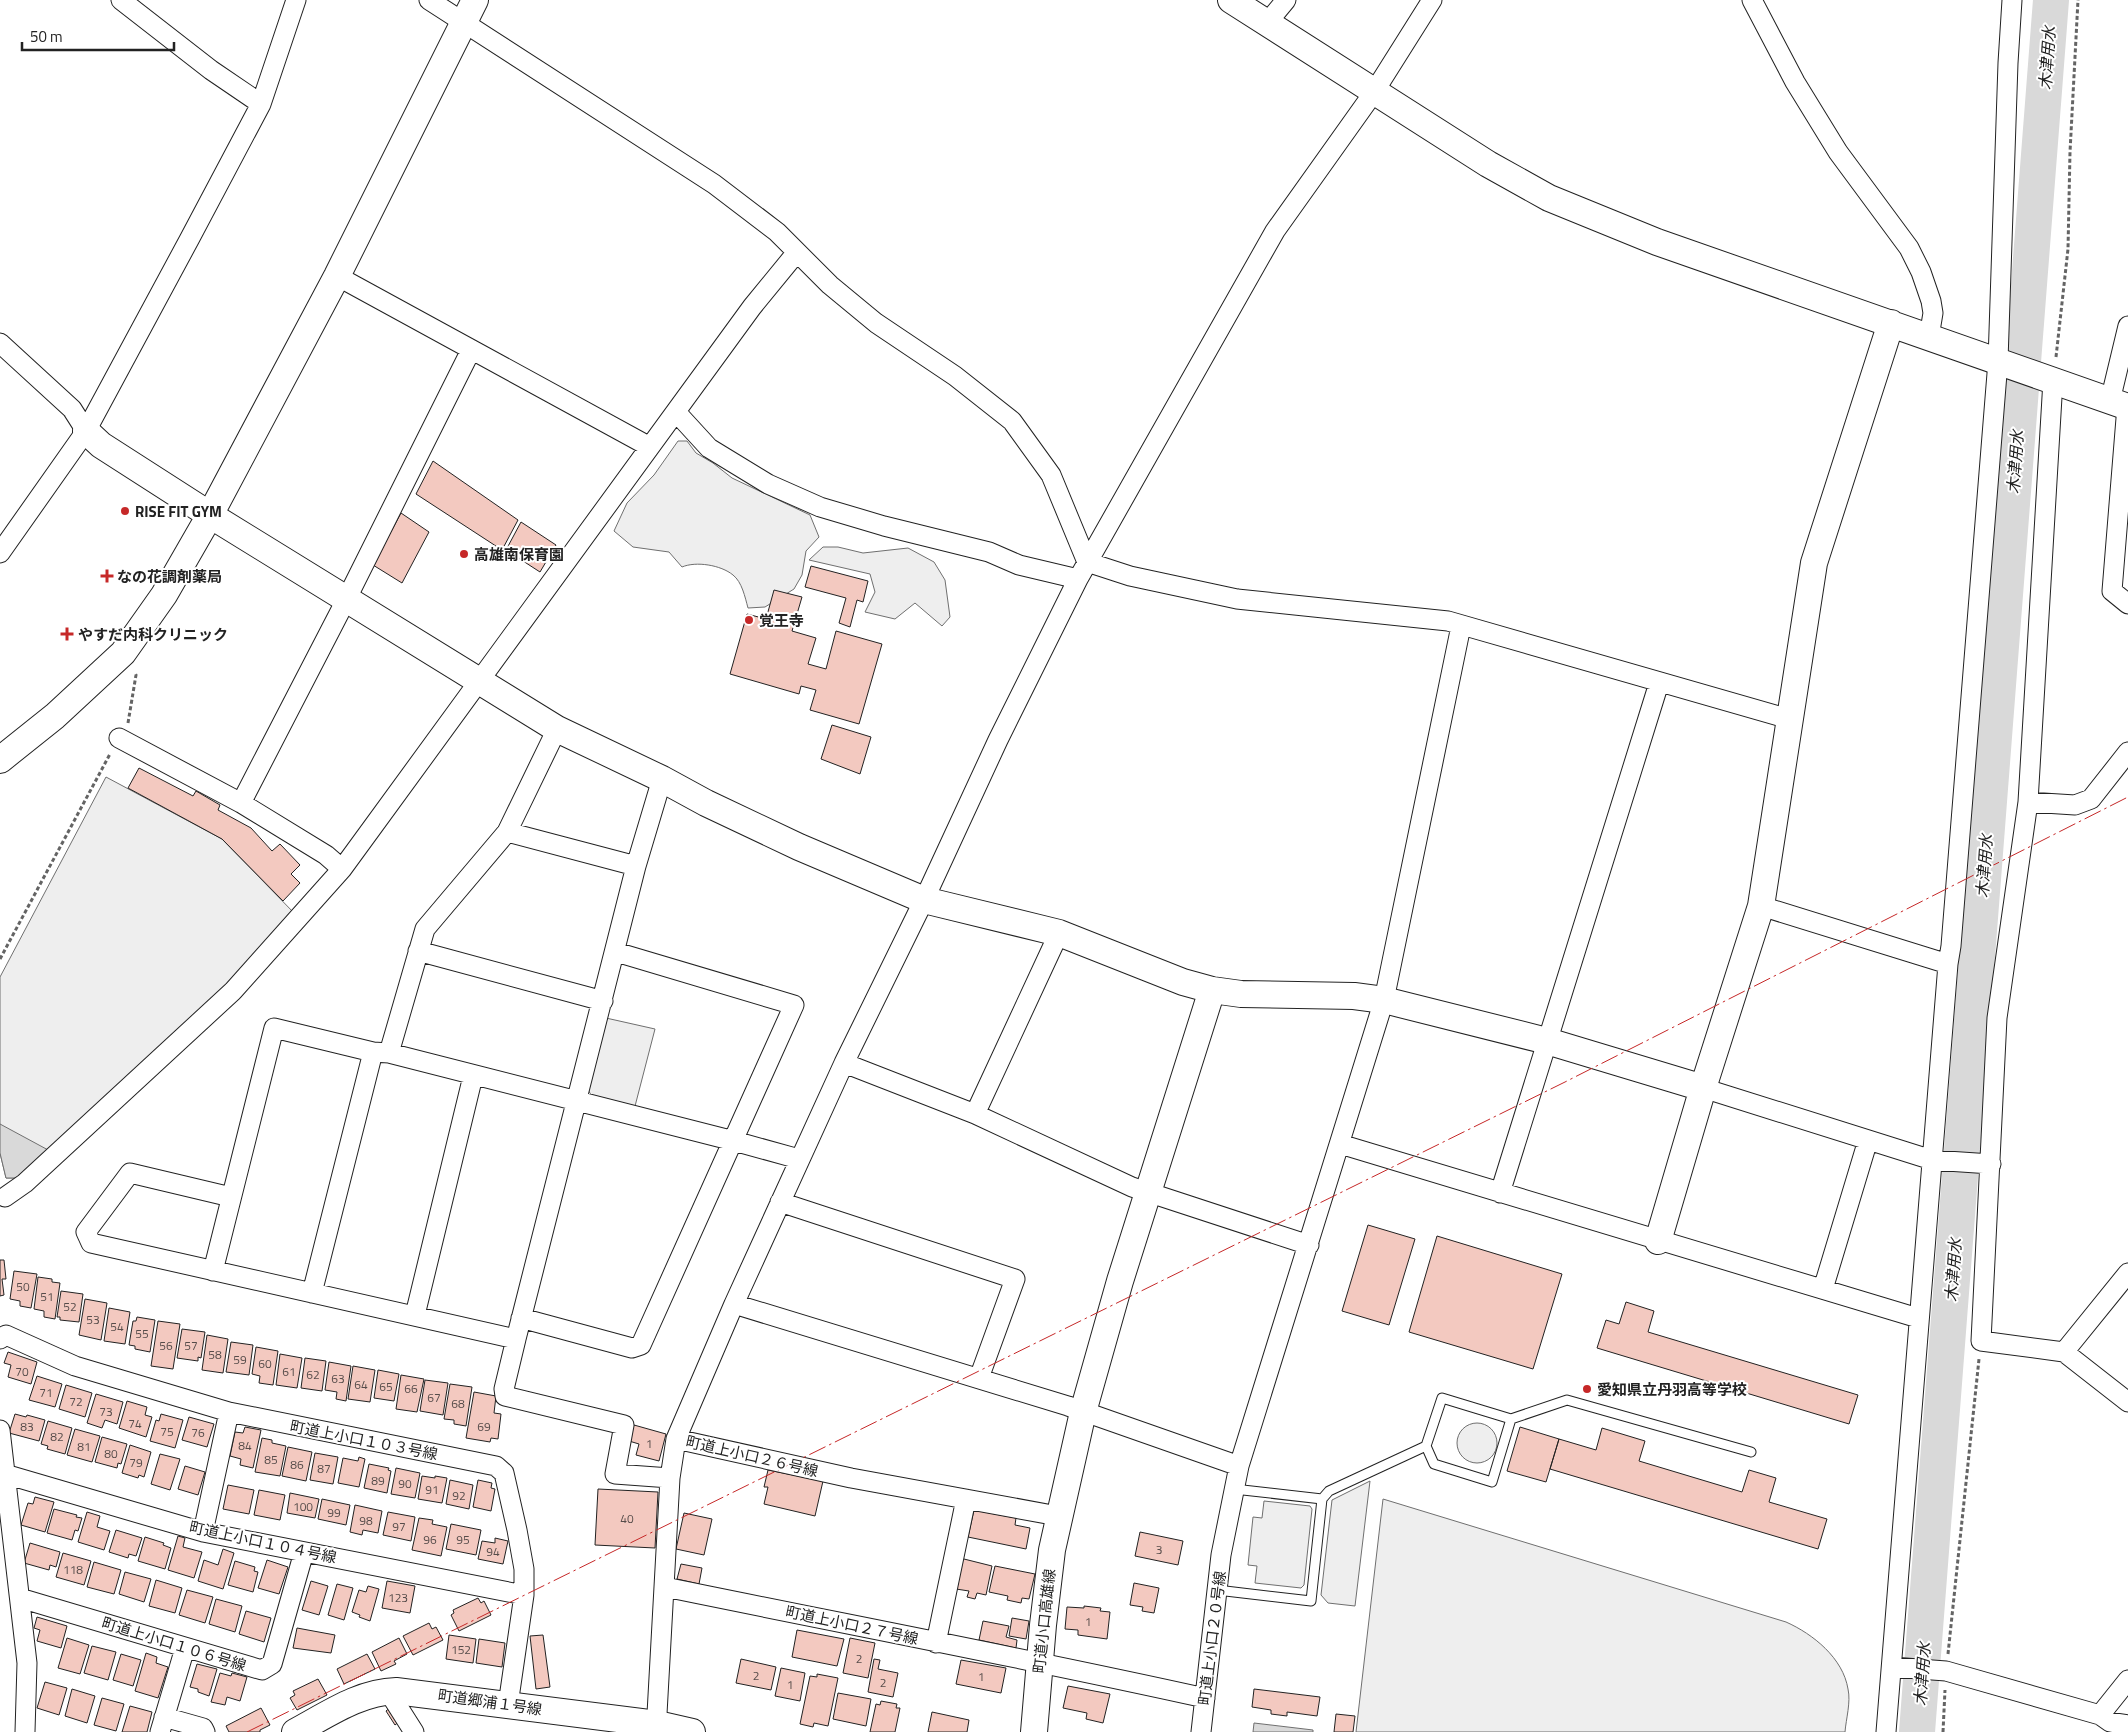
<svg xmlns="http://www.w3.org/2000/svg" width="2128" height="1732" font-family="'Titillium Web','Noto Sans JP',sans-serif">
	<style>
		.green { fill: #eee; stroke: #6f6f6f }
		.water { fill: #d9d9d9; stroke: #6f6f6f }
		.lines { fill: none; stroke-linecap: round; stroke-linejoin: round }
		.river { stroke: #d9d9d9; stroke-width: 36 }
		.building { fill: #f3c9c0; stroke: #222 }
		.lane-casing { stroke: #222; stroke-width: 11 }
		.street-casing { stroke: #222; stroke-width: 21 }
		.secondary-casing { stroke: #222; stroke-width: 28 }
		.path { stroke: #646464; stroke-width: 3; stroke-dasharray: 4 2.5; stroke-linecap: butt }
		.lane { stroke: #fff; stroke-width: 9 }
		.street { stroke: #fff; stroke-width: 19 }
		.secondary { stroke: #fff; stroke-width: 26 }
		.power { stroke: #c62828; stroke-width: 1; stroke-dasharray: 18 4 2.5 4; stroke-linecap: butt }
		.poi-dot { fill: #c62828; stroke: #fff; stroke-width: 2 }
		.labels { text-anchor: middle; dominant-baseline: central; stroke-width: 4; stroke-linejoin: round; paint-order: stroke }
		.number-label { font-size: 12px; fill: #564c4a }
		.poi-label { font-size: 15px; font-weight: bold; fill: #222; stroke: #fff; text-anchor: start }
		.street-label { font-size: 15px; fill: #222; stroke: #fff }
		.water-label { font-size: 16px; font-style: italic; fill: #222; stroke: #fff }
	</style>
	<rect width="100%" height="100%" fill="#fff"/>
	<path class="green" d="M678,441H687L696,453L713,463L732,478L810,515L819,537L806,551L802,575L794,589L765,607L748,608C745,597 742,582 733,575C721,565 696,561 682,567L669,552L633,547L614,531L627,503L654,475Z
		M823,547H838L863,553L908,548L934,562L945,580L950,617L942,626L915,603L895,619L865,612L875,592L870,574L809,560Z
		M106,777L222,839L295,914L228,988L20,1178H6L0,1153V977Z
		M606,1018L655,1029L634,1110L594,1099L588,1090Z
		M1457 1443a20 20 0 1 1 40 0a20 20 0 1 1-40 0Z
		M1370,1481L1355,1606L1328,1603L1321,1595L1332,1500Z
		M1383,1499L1786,1622C1813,1634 1843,1658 1848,1689C1851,1702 1846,1719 1845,1732H1356Z
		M1264,1501L1310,1506L1312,1509L1304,1585L1301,1588L1255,1583L1257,1566L1248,1565L1253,1517L1262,1518Z"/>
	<path class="water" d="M0,1124L50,1151L20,1178H6L0,1153Z
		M1254,1723L1313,1730V1732H1253Z"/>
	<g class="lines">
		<path class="river" d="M1917,1732L2051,0"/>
	</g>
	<path class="building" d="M433,461L518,520L502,550L416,494Z
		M401,513L429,532L402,583L373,565Z
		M521,522L556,545L540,572L506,550Z
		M811,566L868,581L863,602L857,600L850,627L839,623L846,598L805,587Z
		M774,590L802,597L792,631L816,638L808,664L826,669L836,631L882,644L859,724L810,710L816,690L801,686L799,694L730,674L747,614L766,619Z
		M832,725L871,737L860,774L821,759Z
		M139,768L193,796L196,791L220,805L218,810L251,828L272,851L280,844L300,865L291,874L300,883L283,901L222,839L128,788Z
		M1368,1225L1415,1239L1389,1325L1342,1311Z
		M1437,1236L1562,1274L1533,1369L1409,1332Z
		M0,1260H4L6,1279H2L4,1295L0,1296Z
		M14,1271L37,1274L31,1308L20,1306V1301L10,1299Z
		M38,1277L52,1279V1282L60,1283L55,1319L44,1317V1311L34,1309Z
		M61,1291L83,1294L79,1322L60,1320V1317H57Z
		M85,1299L107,1303L101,1340L79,1335Z
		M1626,1302L1654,1311L1648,1332L1858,1395L1849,1424L1597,1348L1606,1320L1619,1324Z
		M109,1308L130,1312L125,1344L104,1341Z
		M137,1317L155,1320L150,1352L135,1349V1346L129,1345L133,1321H136Z
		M158,1321L180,1324L173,1369L151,1366Z
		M182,1329L205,1332L201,1358L198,1357V1361L177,1358Z
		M207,1335L228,1339L223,1373L202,1370Z
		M231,1342L253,1345L249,1375L226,1372Z
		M256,1347L278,1351L273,1385L259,1383L260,1376L252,1374Z
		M8,1352L37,1362L31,1384L8,1377L11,1365L4,1363Z
		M280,1354L302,1358L297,1388L276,1385Z
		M305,1358L326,1361L322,1391L301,1388Z
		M329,1362L351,1366L346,1401L336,1399L337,1392L325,1390Z
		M353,1366L375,1370L370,1402L348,1399Z
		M378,1370L399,1374L394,1401L374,1398Z
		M401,1375L424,1379L417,1412L396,1409Z
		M37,1376L62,1384L55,1407L29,1400Z
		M425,1380L448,1383L443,1415L420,1411Z
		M450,1384L472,1387L466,1426L454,1424V1420L444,1419Z
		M66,1385L92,1393L85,1417L59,1409Z
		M474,1392L496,1396L494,1413L501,1414L498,1439L491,1438L490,1442L466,1438Z
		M96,1394L123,1402L117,1424L105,1420L102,1428L87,1423Z
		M127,1401L147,1407L145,1415L152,1417L146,1437L119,1428Z
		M15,1414L26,1417L27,1415L45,1420L39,1441L9,1433Z
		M161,1414L183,1420L175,1448L150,1441L156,1420L159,1421Z
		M189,1417L214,1424L207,1447L182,1440Z
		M48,1421L72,1428L65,1454L47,1449L48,1446L41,1444Z
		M634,1425L666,1434L659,1461L636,1455L639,1444L629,1441Z
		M245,1427L261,1430L253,1468L240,1465L241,1459L230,1456L235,1432L243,1433Z
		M1520,1427L1559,1439L1546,1482L1507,1471Z
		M1602,1428L1645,1441L1639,1461L1742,1492L1749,1470L1776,1478L1769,1502L1827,1519L1818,1549L1550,1469L1559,1439L1596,1450Z
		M75,1429L100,1436L92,1462L67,1455Z
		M102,1437L127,1444L121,1464L118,1463L117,1468L95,1462Z
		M262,1438L272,1440V1443L286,1446L280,1476L255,1472Z
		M130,1445L151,1452L144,1477L139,1475L138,1478L122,1473Z
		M288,1447L312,1452L306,1481L282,1476Z
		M315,1453L338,1457L333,1484L310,1480Z
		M160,1454L180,1459L170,1490L151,1484Z
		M359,1457L365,1459L359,1487L338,1483L343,1458L358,1461Z
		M369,1464L389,1468L388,1470L391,1471L387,1493L364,1488Z
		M185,1466L205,1472L198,1495L178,1489Z
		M396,1468L420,1473L415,1498L391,1494Z
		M768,1470L823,1481L815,1516L764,1504L768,1487H764Z
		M422,1476L435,1478V1476L447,1478L442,1503L418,1499Z
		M450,1480L473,1485L469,1509L446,1504Z
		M478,1480L492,1483L491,1488L495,1489L491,1511L473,1507Z
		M228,1485L254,1490L249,1514L223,1509Z
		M598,1489L658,1492L655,1548L595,1545Z
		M259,1490L285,1495L280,1520L254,1515Z
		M290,1493L319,1499L315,1518L287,1513Z
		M35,1497L54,1502L45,1532L21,1525L28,1503L33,1504Z
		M322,1499L350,1505L346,1525L318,1519Z
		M355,1505L382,1511L378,1533L363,1530L362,1535L350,1532Z
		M54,1509L77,1515L76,1517L82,1518L78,1531L75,1530L72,1540L47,1533Z
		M974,1510L1016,1518L1015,1525L1030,1528L1026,1549L968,1537Z
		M87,1512L100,1516L97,1527L110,1531L104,1550L78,1542Z
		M388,1512L415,1517L411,1541L383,1535Z
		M684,1513L712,1519L704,1555L676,1549Z
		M419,1518L433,1520L432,1524L447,1527L441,1556L412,1550Z
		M451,1524L481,1530L476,1555L446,1549Z
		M116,1530L142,1538L136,1556L129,1554L128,1558L109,1552Z
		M1140,1532L1183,1541L1178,1565L1135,1556Z
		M178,1536L185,1538L183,1547L202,1552L194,1578L168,1570Z
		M145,1537L164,1543L163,1545L171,1548L165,1569L138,1561Z
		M495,1538L508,1541L503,1564L478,1559L482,1541L495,1543Z
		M30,1543L60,1552L56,1567L50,1565L49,1570L24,1563Z
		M223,1549L234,1553L223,1589L198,1581L204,1560L218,1565Z
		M63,1553L91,1561L84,1585L56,1577Z
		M960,1558L992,1566L986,1595L977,1593L975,1599L967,1597L969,1591L956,1589Z
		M267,1560L288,1567L279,1594L258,1588Z
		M235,1561L255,1567L254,1571L258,1572L253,1592L228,1585Z
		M94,1562L121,1570L114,1594L87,1587Z
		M681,1564L702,1568L699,1584L677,1579Z
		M995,1566L1035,1574L1029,1599L1022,1598L1021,1603L1007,1600L1008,1596L989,1592Z
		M125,1572L151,1579L144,1602L119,1594Z
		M156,1580L182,1588L175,1613L149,1606Z
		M311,1581L328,1586L319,1615L302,1610Z
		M387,1581L415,1586L410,1613L382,1608Z
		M1134,1583L1159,1588L1154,1613L1142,1611L1143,1607L1130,1605Z
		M337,1584L353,1588L344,1620L328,1615Z
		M368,1586L379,1589L370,1621L359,1617L360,1615L352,1612L359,1590L366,1592Z
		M187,1590L213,1597L205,1623L179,1615Z
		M478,1598L481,1603L484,1601L491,1615L459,1631L451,1615L454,1613L453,1610Z
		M216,1599L242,1606L235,1632L209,1624Z
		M1084,1606L1101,1608L1100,1611L1110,1612L1107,1639L1078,1635V1630L1065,1629L1067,1607L1084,1608Z
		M246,1611L271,1618L264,1642L239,1634Z
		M37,1617L67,1626L61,1648L37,1641L40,1630L34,1628Z
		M1012,1618L1029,1621L1026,1639L1009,1636Z
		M983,1621L1009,1626L1006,1637L1017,1640L1016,1648L979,1640Z
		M429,1623L432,1629L436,1627L443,1640L413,1655L403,1636Z
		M297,1628L335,1635L331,1653L293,1648Z
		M797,1630L844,1639L837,1666L792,1657Z
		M449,1635L476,1639L473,1663L446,1659Z
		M543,1635L550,1687L536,1689L530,1636Z
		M67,1638L89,1645L80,1674L58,1668Z
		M399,1638L407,1654L394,1661L396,1664L381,1671L372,1652Z
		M850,1638L875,1643L868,1678L843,1673Z
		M479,1639L505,1643L502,1667L476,1663Z
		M92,1646L116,1652L108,1680L84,1673Z
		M146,1653L157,1657L156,1663L168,1667L158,1698L135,1691Z
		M121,1654L141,1660L133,1686L113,1680Z
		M367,1654L375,1669L344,1684L337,1669Z
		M741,1659L776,1667L771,1690L736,1683Z
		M874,1659L880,1660L878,1669L898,1673L893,1697L868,1692Z
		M961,1660L1006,1668L1001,1693L956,1684Z
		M197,1664L217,1669L209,1696L198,1692V1689L190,1687Z
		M781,1668L805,1673L800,1701L775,1696Z
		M220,1673L231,1676L232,1673L247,1677L240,1701L227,1697L225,1705L211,1702Z
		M817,1674L838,1678L828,1726L814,1723L813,1727L800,1724L810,1676L817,1677Z
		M318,1679L327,1695L297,1710L290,1698L295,1695L293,1691Z
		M45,1682L67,1688L59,1715L37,1708Z
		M1068,1686L1110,1694L1103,1723L1086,1719L1087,1713L1063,1708Z
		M72,1689L95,1696L87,1723L65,1716Z
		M1254,1689L1320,1697L1317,1716L1287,1712V1716L1271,1714V1710L1252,1707Z
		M838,1693L871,1699L866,1726L833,1719Z
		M102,1698L124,1704L116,1731L94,1725Z
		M881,1701L897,1704L896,1708H900L895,1732H870L876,1704L880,1705Z
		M130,1706L152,1712L147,1732H122Z
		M392,1706L401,1720L395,1725L386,1711Z
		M261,1708L270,1725L260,1730V1732H229L226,1726Z
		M932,1712L969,1720L967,1732H928Z
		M1336,1714L1355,1716L1353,1732H1334Z"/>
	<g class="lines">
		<g class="lane-casing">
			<path id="lane" d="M1511,1419L1567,1400L1751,1452
				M1322,1499L1329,1491L1426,1446L1442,1398L1511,1419L1492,1482L1434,1464L1426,1446
				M1217,1590L1311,1601L1322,1499L1234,1489"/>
		</g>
		<g class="street-casing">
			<path id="street" d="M121,0L211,70L261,104
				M429,0L714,184L777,232L830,285L876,323L955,376L1012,421L1051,475L1087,562L1130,576L1237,599L1448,621L1789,719
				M1752,0L1795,82L1838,152L1909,248L1921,272L1931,301L1933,313L1929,337
				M1267,23L1286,0
				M337,276L650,447
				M0,343L72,409L86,431
				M2110,401L2128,326
				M2127,406L2112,591L2128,604
				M676,412L709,448L768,484L820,507L884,526L989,552L1019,565L1078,579
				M0,553L86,431L190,238L261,104L296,0
				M119,738L241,803L326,855L342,869
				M2128,752L2091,799L2075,805L2028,802L1997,1018L1981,1341L2064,1352L2128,1402
				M2028,802L2053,380
				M241,803L346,600L471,350
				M507,832L636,866
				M1761,906L1948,964
				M418,951L603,1001
				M389,1053L425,929L507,832L557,729
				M844,1063L975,1114L1132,1187L1309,1245
				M1703,1088L1932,1160L1991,1164
				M975,1114L1059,933
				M1340,1144L1918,1318
				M1500,1193L1659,683
				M5,1197L25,1183L233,991L342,869L752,307L797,252
				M231,1197L130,1173L86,1232L91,1243L516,1339L636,866L662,779
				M780,1202L1015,1279L979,1378
				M213,1271L274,1028L373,1052L389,1053L734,1141L799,1159
				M1823,1289L1868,1140
				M312,1293L373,1052
				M734,1304L1068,1406L1239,1466
				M415,1315L473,1076
				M521,1318L632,1348L641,1345L794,1005L616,952
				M0,1339L6,1335L75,1366L229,1412L496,1466L504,1473L517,1530L524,1569V1595L508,1705
				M516,1339L504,1389L505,1396L624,1425L615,1474L670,1478
				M2064,1352L2128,1273
				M0,1430L27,1663L25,1732
				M676,1439L734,1304L844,1063L924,900L998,740L1078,579L1275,231L1374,92L1432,0
				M5,1474L203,1532L524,1595
				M203,1532L229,1412
				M665,1587C845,1624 1025,1658 1205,1698
				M20,1598L262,1670L272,1664L304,1552
				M936,1643L966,1499
				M1892,1667L1946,1671L2100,1715L2110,1722L2128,1725
				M388,1691L414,1732
				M2100,1715L2128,1680
				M164,1717L203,1728L205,1732
				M160,1732L185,1648
				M656,1732L670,1478L676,1439L851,1478L1058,1516
				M1201,1732L1221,1555L1239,1466L1384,1000L1461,626
				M1886,1732L1948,964L1951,946L1998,361L2008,63L2012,0"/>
		</g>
		<g class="secondary-casing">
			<path id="secondary" d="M1231,0L1488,164L1549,198L1657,242L2128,407
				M86,431L101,445L210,515L557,729L662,779L706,803L799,847L924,900L1059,933L1183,982L1212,990L1241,994L1354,996L1384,1000L1547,1041L1703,1088
				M0,760L55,716L123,653L164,595L210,515L337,276L475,0
				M1658,1241L1703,1088L1761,906L1814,563L1891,323
				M295,1732C327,1715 359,1692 396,1691L657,1724L692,1732
				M1034,1732L1043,1625L1052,1550L1083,1412L1120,1281L1212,990"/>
		</g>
		<path class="path" d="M2056,357L2068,249L2070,152L2078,0
			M128,723L136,675L135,673
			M0,959L110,754
			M1948,1654L1979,1359
			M1943,1732L1945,1690"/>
		<use href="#lane" class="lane"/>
		<use href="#street" class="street"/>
		<use href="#secondary" class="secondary"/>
		<path class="power" d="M247,1732L1565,1082L2128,797"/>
	</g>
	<g class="poi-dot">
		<circle cx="125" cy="511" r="5"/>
		<circle cx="464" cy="554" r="5"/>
		<path d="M104.5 568.5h5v5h5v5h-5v5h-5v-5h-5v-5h5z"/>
		<circle cx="749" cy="620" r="5"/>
		<path d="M64.5 626.5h5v5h5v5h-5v5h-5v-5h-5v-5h5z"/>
		<circle cx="1587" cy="1389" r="5"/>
	</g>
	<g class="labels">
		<g class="number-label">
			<text x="23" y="1286">50</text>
			<text x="47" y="1296">51</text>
			<text x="70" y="1306">52</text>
			<text x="93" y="1319">53</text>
			<text x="117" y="1326">54</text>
			<text x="142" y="1333">55</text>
			<text x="166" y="1345">56</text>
			<text x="191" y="1345">57</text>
			<text x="215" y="1354">58</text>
			<text x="240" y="1359">59</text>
			<text x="265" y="1363">60</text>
			<text x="22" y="1371">70</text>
			<text x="289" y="1371">61</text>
			<text x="313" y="1374">62</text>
			<text x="338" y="1378">63</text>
			<text x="361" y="1384">64</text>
			<text x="386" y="1386">65</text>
			<text x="411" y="1388">66</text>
			<text x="46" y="1392">71</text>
			<text x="434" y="1397">67</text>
			<text x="76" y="1401">72</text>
			<text x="458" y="1403">68</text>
			<text x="106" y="1411">73</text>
			<text x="135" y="1423">74</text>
			<text x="27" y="1426">83</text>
			<text x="484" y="1426">69</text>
			<text x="167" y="1431">75</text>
			<text x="198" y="1432">76</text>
			<text x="57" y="1436">82</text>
			<text x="649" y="1443">1</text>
			<text x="245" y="1445">84</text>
			<text x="84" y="1446">81</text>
			<text x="111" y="1453">80</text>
			<text x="271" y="1459">85</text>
			<text x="136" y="1462">79</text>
			<text x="297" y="1464">86</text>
			<text x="324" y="1468">87</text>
			<text x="378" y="1480">89</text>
			<text x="405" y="1483">90</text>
			<text x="432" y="1489">91</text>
			<text x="459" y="1495">92</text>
			<text x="303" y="1506">100</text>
			<text x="334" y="1512">99</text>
			<text x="627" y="1518">40</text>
			<text x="366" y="1520">98</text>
			<text x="399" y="1526">97</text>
			<text x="430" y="1539">96</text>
			<text x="463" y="1539">95</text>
			<text x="1159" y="1549">3</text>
			<text x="493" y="1551">94</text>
			<text x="73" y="1569">118</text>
			<text x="398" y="1597">123</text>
			<text x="1088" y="1621">1</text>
			<text x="461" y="1649">152</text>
			<text x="859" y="1658">2</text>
			<text x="756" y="1675">2</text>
			<text x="981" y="1676">1</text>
			<text x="883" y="1682">2</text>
			<text x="790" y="1684">1</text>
		</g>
		<g class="poi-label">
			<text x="135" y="511">RISE FIT GYM</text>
			<text x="474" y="554">高雄南保育園</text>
			<text x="117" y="576">なの花調剤薬局</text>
			<text x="759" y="620">覚王寺</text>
			<text x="78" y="634">やすだ内科クリニック</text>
			<text x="1597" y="1389">愛知県立丹羽高等学校</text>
		</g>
		<g class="street-label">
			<text transform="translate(364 1440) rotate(11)">町道上小口１０３号線</text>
			<text transform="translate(752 1456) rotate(13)">町道上小口２６号線</text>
			<text transform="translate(263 1542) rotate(12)">町道上小口１０４号線</text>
			<text transform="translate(1044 1621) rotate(-84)">町道小口高雄線</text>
			<text transform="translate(852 1625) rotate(12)">町道上小口２７号線</text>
			<text transform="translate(1212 1638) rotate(-83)">町道上小口２０号線</text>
			<text transform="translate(174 1644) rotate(17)">町道上小口１０６号線</text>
			<text transform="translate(490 1702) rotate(8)">町道郷浦１号線</text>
		</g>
		<g class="water-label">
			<text transform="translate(2047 58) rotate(-86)">木津用水</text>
			<text transform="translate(2015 462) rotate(-86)">木津用水</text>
			<text transform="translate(1984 866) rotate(-86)">木津用水</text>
			<text transform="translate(1953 1270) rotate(-86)">木津用水</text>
			<text transform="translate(1922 1674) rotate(-86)">木津用水</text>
		</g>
	</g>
	<path d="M22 42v8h152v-8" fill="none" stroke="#222222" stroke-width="2.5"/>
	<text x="30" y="42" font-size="15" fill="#222222" stroke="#ffffff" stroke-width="4" paint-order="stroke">50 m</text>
</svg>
